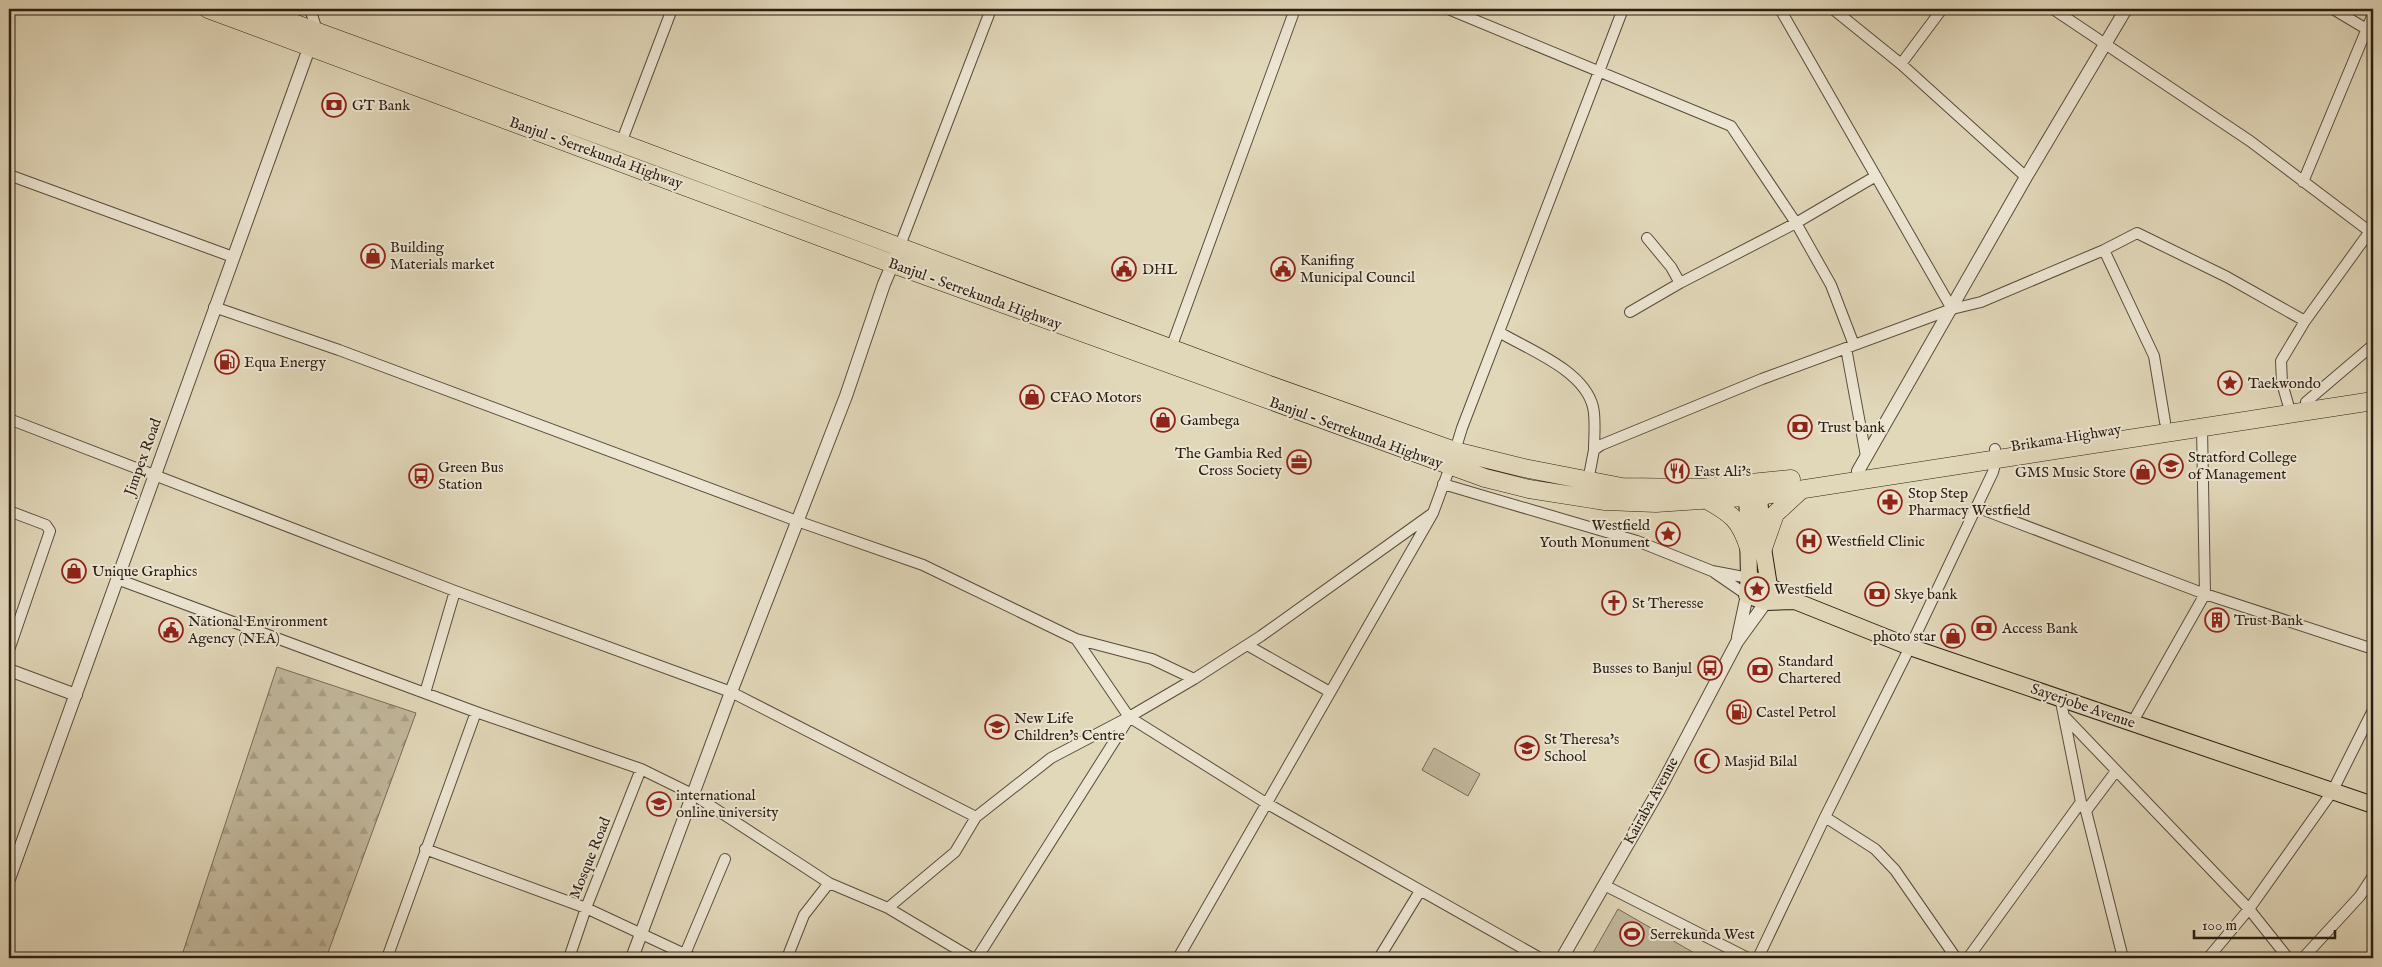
<svg xmlns="http://www.w3.org/2000/svg" width="2382" height="967" font-family="'IM FELL English',serif">
	<style>
		.forest { fill: url(#forest-firs); stroke: #766b58 }
		.garden { fill: #c2b89d; stroke: #766b58 }
		.lines { fill: none; stroke-linecap: round; stroke-linejoin: round }
		.minor-casing { stroke: #584c3c; stroke-width: 12 }
		.tertiary-casing { stroke: #584c3c; stroke-width: 14 }
		.primary-casing { stroke: #2b1e13; stroke-width: 18 }
		.trunk-casing { stroke: #2b1e13; stroke-width: 19 }
		.minor { stroke: #ece5d2; stroke-width: 10 }
		.tertiary { stroke: #ece5d2; stroke-width: 12 }
		.primary { stroke: #e1d7b9; stroke-width: 16 }
		.trunk { stroke: #e1d7b9; stroke-width: 18 }
		.labels { text-anchor: middle; dominant-baseline: central; stroke-width: 4; stroke-linejoin: round; paint-order: stroke }
		.poi-label { font-size: 15px; fill: #2b1e13; stroke: #ece5d2; text-anchor: start }
		.street-label { font-size: 15px; fill: #2b1e13; stroke: #ece5d2 }
	</style>
	<defs>
		<pattern id="forest-firs" width="22" height="20" patternUnits="userSpaceOnUse" patternTransform="scale(1.25)"><rect width="22" height="20" fill="#c2b89d"/><path d="M5 1l3.5 6h-7zM16 11l3.5 6h-7z" fill="#a79e86"/></pattern>
	</defs>
	<rect width="100%" height="100%" fill="#e1d7b9"/>
	<filter id="stains"><feTurbulence type="fractalNoise" baseFrequency=".004" numOctaves="4"/><feColorMatrix values="0 0 0 0 .2 0 0 0 0 .09 0 0 0 0 .02 0 0 0 .5 -.17"/></filter>
	<radialGradient id="worn" r=".72"><stop offset=".6" stop-color="#630" stop-opacity="0"/><stop offset="1" stop-color="#630" stop-opacity=".3"/></radialGradient>
	<path class="forest" d="M277,667L416,713L326,958H197L182,955Z"/>
	<path class="garden" d="M1434,748L1480,774L1468,796L1422,770Z
		M1618,909L1703,958H1590Z"/>
	<g class="lines">
		<g class="minor-casing">
			<path id="minor" d="M310,9L315,24L314,31
				M1448,9L1731,126L1796,223L1831,285L1854,345
				M1780,9L1952,309L1981,302L2104,250L2137,233L2227,277L2305,321
				M1833,9L1901,64L2026,177
				M2053,9L2250,141L2373,234
				M2333,9L2373,33
				M1901,64L1942,9
				M621,143L672,9
				M9,175L233,257
				M2303,182L2373,14
				M1647,238L1671,267L1680,283
				M899,248L991,9
				M2104,250L2154,356L2165,422
				M214,307L339,350L797,521L923,565L1076,639L1129,717L1266,803L1540,958
				M1630,312L1680,283L1796,223L1876,176
				M1499,332C1529,350 1584,370 1593,407C1596,420 1594,437 1594,450
				M1171,348L1295,9
				M1846,348L1866,456
				M2306,402L2373,345
				M2288,404L2282,383L2281,361L2305,321L2373,227
				M9,419L455,591L731,692L976,817L1051,758L1129,717L1194,679L1261,636L1433,513
				M1588,481L1594,450L1601,445L1762,379L1952,309
				M1443,484L1637,541L1712,571L1749,578
				M1976,507L2205,594L2373,649
				M9,511L46,525L50,531L9,650
				M1715,573L1747,595
				M117,579L476,712L641,769L694,795L829,883L888,908L972,958
				M1076,639L1152,659L1194,679
				M1247,645L1330,692
				M425,693L455,591
				M2060,697L2081,802L2086,811L2123,958
				M2064,716L2249,909L2288,958
				M2132,723L2205,594L2202,428
				M2086,811L2116,771
				M1825,817L1875,849L1895,870L1956,958
				M425,849L586,908L693,958
				M1604,885L1748,958
				M888,908L955,852L976,817
				M685,954L725,859
				M387,958L476,712
				M569,958L586,908L641,769
				M787,958L804,915L829,883
				M977,958L1129,718
				M1178,958L1433,513L1450,467L1462,428L1623,9
				M1379,958L1420,891
				M1758,958L1825,817L1910,647L1993,472L1996,460L1995,449
				M1968,958L2081,802
				M2208,958L2249,909L2332,792L2373,710
				M2303,958L2360,896L2373,876"/>
		</g>
		<g class="tertiary-casing">
			<path id="tertiary" d="M1858,471L2026,177L2126,9
				M1738,637L1747,595
				M9,670L76,695
				M9,879L312,40
				M632,958L731,692L846,396L884,284L896,256
				M1562,958L1659,790L1737,642L1766,602"/>
		</g>
		<g class="primary-casing">
			<path id="primary" d="M1758,483L1763,548L1769,586L1768,595
				M1747,484L1749,578L1747,595L1766,602L1795,601
				M1749,578L1769,586L1795,601L1910,647L2373,805"/>
		</g>
		<g class="trunk-casing">
			<path id="trunk" d="M208,9L893,264L1485,478L1529,489L1605,501L1656,503L1759,496L2373,401
				M255,9L621,143L1261,382L1455,451L1524,468L1622,487L1700,488L1791,479
				M1707,500C1732,514 1740,520 1749,548
				M1763,548L1775,514L1801,490"/>
		</g>
		<use href="#minor" class="minor"/>
		<use href="#tertiary" class="tertiary"/>
		<use href="#primary" class="primary"/>
		<use href="#trunk" class="trunk"/>
	</g>
	<defs>
		<g id="bank-ring" transform="scale(1.25)"><circle r="9.5" fill="#ece5d2" stroke="#8f2418" stroke-width="1.5"/><path d="M-6-4H6V4H-6ZM0-2.3a2.3 2.3 0 1 0 0 4.6a2.3 2.3 0 1 0 0-4.6Z" fill="#8f2418"/></g>
		<g id="shop-ring" transform="scale(1.25)"><circle r="9.5" fill="#ece5d2" stroke="#8f2418" stroke-width="1.5"/><path d="M-5-2.5h2.3a2.7 3.5 0 0 1 5.4 0H5L5.5 6h-11ZM-1.5-2.5h3a1.5 2.3 0 0 0-3 0Z" fill="#8f2418"/></g>
		<g id="civic-ring" transform="scale(1.25)"><circle r="9.5" fill="#ece5d2" stroke="#8f2418" stroke-width="1.5"/><path d="M-.6-6.5H3V-4.5H.6V-3L4-1V1h2V6H-6V1h2V-1L-.6-3ZM-1.2 2.5V6h2.4V2.5Z" fill="#8f2418"/></g>
		<g id="fuel-ring" transform="scale(1.25)"><circle r="9.5" fill="#ece5d2" stroke="#8f2418" stroke-width="1.5"/><path d="M-5.5-6h7V0h2V4h1.3V-2.5L3-4.5l.8-.8L6-3V5H2.5V1h-1V6h-7ZM-4.2-4.7v3.2H.2V-4.7Z" fill="#8f2418"/></g>
		<g id="sight-ring" transform="scale(1.25)"><circle r="9.5" fill="#ece5d2" stroke="#8f2418" stroke-width="1.5"/><path d="M0-6L1.8-2.2L6-1.7L2.9 1.2L3.7 5.4L0 3.3L-3.7 5.4L-2.9 1.2L-6-1.7L-1.8-2.2Z" fill="#8f2418"/></g>
		<g id="office-ring" transform="scale(1.25)"><circle r="9.5" fill="#ece5d2" stroke="#8f2418" stroke-width="1.5"/><path d="M-6-3h4V-5.5h4V-3h4V5H-6ZM-1-4.5V-3h2v-1.5ZM-6 0V1H6V0Z" fill="#8f2418"/></g>
		<g id="university-ring" transform="scale(1.25)"><circle r="9.5" fill="#ece5d2" stroke="#8f2418" stroke-width="1.5"/><path d="M0-5L7-2L0 1L-7-2ZM-4 1L0 2.5L4 1V4Q0 6-4 4Z" fill="#8f2418"/></g>
		<g id="restaurant-ring" transform="scale(1.25)"><circle r="9.5" fill="#ece5d2" stroke="#8f2418" stroke-width="1.5"/><path d="M-5-6h1v4h1v-4h1v4h1v-4h1v5L-1.5 .5V6h-2V.5L-5-1ZM5-6V6H3V1.5H1.5Q1.5-4 5-6Z" fill="#8f2418"/></g>
		<g id="bus-ring" transform="scale(1.25)"><circle r="9.5" fill="#ece5d2" stroke="#8f2418" stroke-width="1.5"/><path d="M-5-6H5V4H4V6H2V4H-2V6H-4V4H-5ZM-3.5-4V0h7V-4ZM-3.5 1.2v1.5H-2V1.2ZM2 1.2v1.5H3.5V1.2Z" fill="#8f2418"/></g>
		<g id="pharmacy-ring" transform="scale(1.25)"><circle r="9.5" fill="#ece5d2" stroke="#8f2418" stroke-width="1.5"/><path d="M-2-6h4v4h4v4h-4v4h-4v-4h-4v-4h4Z" fill="#8f2418"/></g>
		<g id="hospital-ring" transform="scale(1.25)"><circle r="9.5" fill="#ece5d2" stroke="#8f2418" stroke-width="1.5"/><path d="M-5-5h3v3.5h4V-5h3V5h-3V1.5h-4V5h-3Z" fill="#8f2418"/></g>
		<g id="church-ring" transform="scale(1.25)"><circle r="9.5" fill="#ece5d2" stroke="#8f2418" stroke-width="1.5"/><path d="M-1.2-6h2.4v3.5h3.3v2.4h-3.3V6h-2.4V-.1h-3.3v-2.4h3.3Z" fill="#8f2418"/></g>
		<g id="building-ring" transform="scale(1.25)"><circle r="9.5" fill="#ece5d2" stroke="#8f2418" stroke-width="1.5"/><path d="M-4-6H4V6H1V3H-1V6H-4ZM-2.5-4.3h1.7v1.8h-1.7ZM.8-4.3h1.7v1.8H.8ZM-2.5-1h1.7V.8h-1.7ZM.8-1h1.7V.8H.8Z" fill="#8f2418"/></g>
		<g id="school-ring" transform="scale(1.25)"><circle r="9.5" fill="#ece5d2" stroke="#8f2418" stroke-width="1.5"/><path d="M0-5L7-2L0 1L-7-2ZM-4 1L0 2.5L4 1V4Q0 6-4 4Z" fill="#8f2418"/></g>
		<g id="mosque-ring" transform="scale(1.25)"><circle r="9.5" fill="#ece5d2" stroke="#8f2418" stroke-width="1.5"/><path d="M3.5-4.9A6 6 0 1 0 3.5 4.9A5 5 0 1 1 3.5-4.9Z" fill="#8f2418"/></g>
		<g id="stadium-ring" transform="scale(1.25)"><circle r="9.5" fill="#ece5d2" stroke="#8f2418" stroke-width="1.5"/><path d="M0-5a6.5 5 0 1 0 0 10a6.5 5 0 1 0 0-10ZM-3.5-1.8h7v3.6h-7Z" fill="#8f2418"/></g>
	</defs>
	<g fill-rule="evenodd">
		<use href="#bank-ring" x="334" y="105"/>
		<use href="#shop-ring" x="373" y="256"/>
		<use href="#civic-ring" x="1124" y="269"/>
		<use href="#civic-ring" x="1283" y="269"/>
		<use href="#fuel-ring" x="227" y="362"/>
		<use href="#sight-ring" x="2230" y="383"/>
		<use href="#shop-ring" x="1032" y="397"/>
		<use href="#shop-ring" x="1163" y="420"/>
		<use href="#bank-ring" x="1800" y="427"/>
		<use href="#office-ring" x="1299" y="462"/>
		<use href="#university-ring" x="2171" y="466"/>
		<use href="#restaurant-ring" x="1677" y="471"/>
		<use href="#shop-ring" x="2143" y="472"/>
		<use href="#bus-ring" x="421" y="476"/>
		<use href="#pharmacy-ring" x="1890" y="502"/>
		<use href="#sight-ring" x="1668" y="534"/>
		<use href="#hospital-ring" x="1809" y="541"/>
		<use href="#shop-ring" x="74" y="571"/>
		<use href="#sight-ring" x="1757" y="589"/>
		<use href="#bank-ring" x="1877" y="594"/>
		<use href="#church-ring" x="1614" y="603"/>
		<use href="#building-ring" x="2217" y="620"/>
		<use href="#bank-ring" x="1984" y="628"/>
		<use href="#civic-ring" x="171" y="630"/>
		<use href="#shop-ring" x="1953" y="636"/>
		<use href="#bus-ring" x="1710" y="668"/>
		<use href="#bank-ring" x="1760" y="670"/>
		<use href="#fuel-ring" x="1739" y="712"/>
		<use href="#school-ring" x="997" y="727"/>
		<use href="#school-ring" x="1527" y="748"/>
		<use href="#mosque-ring" x="1707" y="761"/>
		<use href="#university-ring" x="659" y="804"/>
		<use href="#stadium-ring" x="1632" y="934"/>
	</g>
	<g class="labels">
		<g class="poi-label">
			<text x="352" y="105">GT Bank</text>
			<text x="390" y="247">Building<tspan x="390" dy="17">Materials market</tspan></text>
			<text x="1300" y="260">Kanifing<tspan x="1300" dy="17">Municipal Council</tspan></text>
			<text x="1142" y="269">DHL</text>
			<text x="244" y="362">Equa Energy</text>
			<text x="2248" y="383">Taekwondo</text>
			<text x="1050" y="397">CFAO Motors</text>
			<text x="1180" y="420">Gambega</text>
			<text x="1818" y="427">Trust bank</text>
			<text x="1282" y="453" text-anchor="end">The Gambia Red<tspan x="1282" dy="17">Cross Society</tspan></text>
			<text x="2188" y="457">Stratford College<tspan x="2188" dy="17">of Management</tspan></text>
			<text x="438" y="467">Green Bus<tspan x="438" dy="17">Station</tspan></text>
			<text x="1694" y="471">Fast Ali's</text>
			<text x="2126" y="472" text-anchor="end">GMS Music Store</text>
			<text x="1908" y="493">Stop Step<tspan x="1908" dy="17">Pharmacy Westfield</tspan></text>
			<text x="1650" y="525" text-anchor="end">Westfield<tspan x="1650" dy="17">Youth Monument</tspan></text>
			<text x="1826" y="541">Westfield Clinic</text>
			<text x="92" y="571">Unique Graphics</text>
			<text x="1774" y="589">Westfield</text>
			<text x="1894" y="594">Skye bank</text>
			<text x="1632" y="603">St Theresse</text>
			<text x="2234" y="620">Trust Bank</text>
			<text x="188" y="621">National Environment<tspan x="188" dy="17">Agency (NEA)</tspan></text>
			<text x="2002" y="628">Access Bank</text>
			<text x="1936" y="636" text-anchor="end">photo star</text>
			<text x="1778" y="661">Standard<tspan x="1778" dy="17">Chartered</tspan></text>
			<text x="1692" y="668" text-anchor="end">Busses to Banjul</text>
			<text x="1756" y="712">Castel Petrol</text>
			<text x="1014" y="718">New Life<tspan x="1014" dy="17">Children's Centre</tspan></text>
			<text x="1544" y="739">St Theresa's<tspan x="1544" dy="17">School</tspan></text>
			<text x="1724" y="761">Masjid Bilal</text>
			<text x="676" y="795">international<tspan x="676" dy="17">online university</tspan></text>
			<text x="1650" y="934">Serrekunda West</text>
		</g>
		<g class="street-label">
			<text transform="translate(596 153) rotate(20)">Banjul - Serrekunda Highway</text>
			<text transform="translate(975 294) rotate(20)">Banjul - Serrekunda Highway</text>
			<text transform="translate(1356 433) rotate(20)">Banjul - Serrekunda Highway</text>
			<text transform="translate(2066 438) rotate(-9)">Brikama Highway</text>
			<text transform="translate(143 457) rotate(-70)">Jimpex Road</text>
			<text transform="translate(2083 706) rotate(19)">Sayerjobe Avenue</text>
			<text transform="translate(1651 801) rotate(-61)">Kairaba Avenue</text>
			<text transform="translate(590 858) rotate(-68)">Mosque Road</text>
		</g>
	</g>
	<rect width="2382" height="967" fill="none" stroke="#e1d7b9" stroke-width="30"/>
	<rect x="10" y="10" width="2362" height="947" fill="none" stroke="#2b1e13" stroke-width="2.5"/>
	<rect x="15" y="15" width="2352" height="937" fill="none" stroke="#2b1e13"/>
	<path d="M2194 930v8h141v-8" fill="none" stroke="#2b1e13" stroke-width="2.5"/>
	<text x="2202" y="930" font-size="15" fill="#2b1e13" stroke="#ece5d2" stroke-width="4" paint-order="stroke">100 m</text>
	<rect width="100%" height="100%" filter="url(#stains)"/>
	<rect width="100%" height="100%" fill="url(#worn)"/>
</svg>
